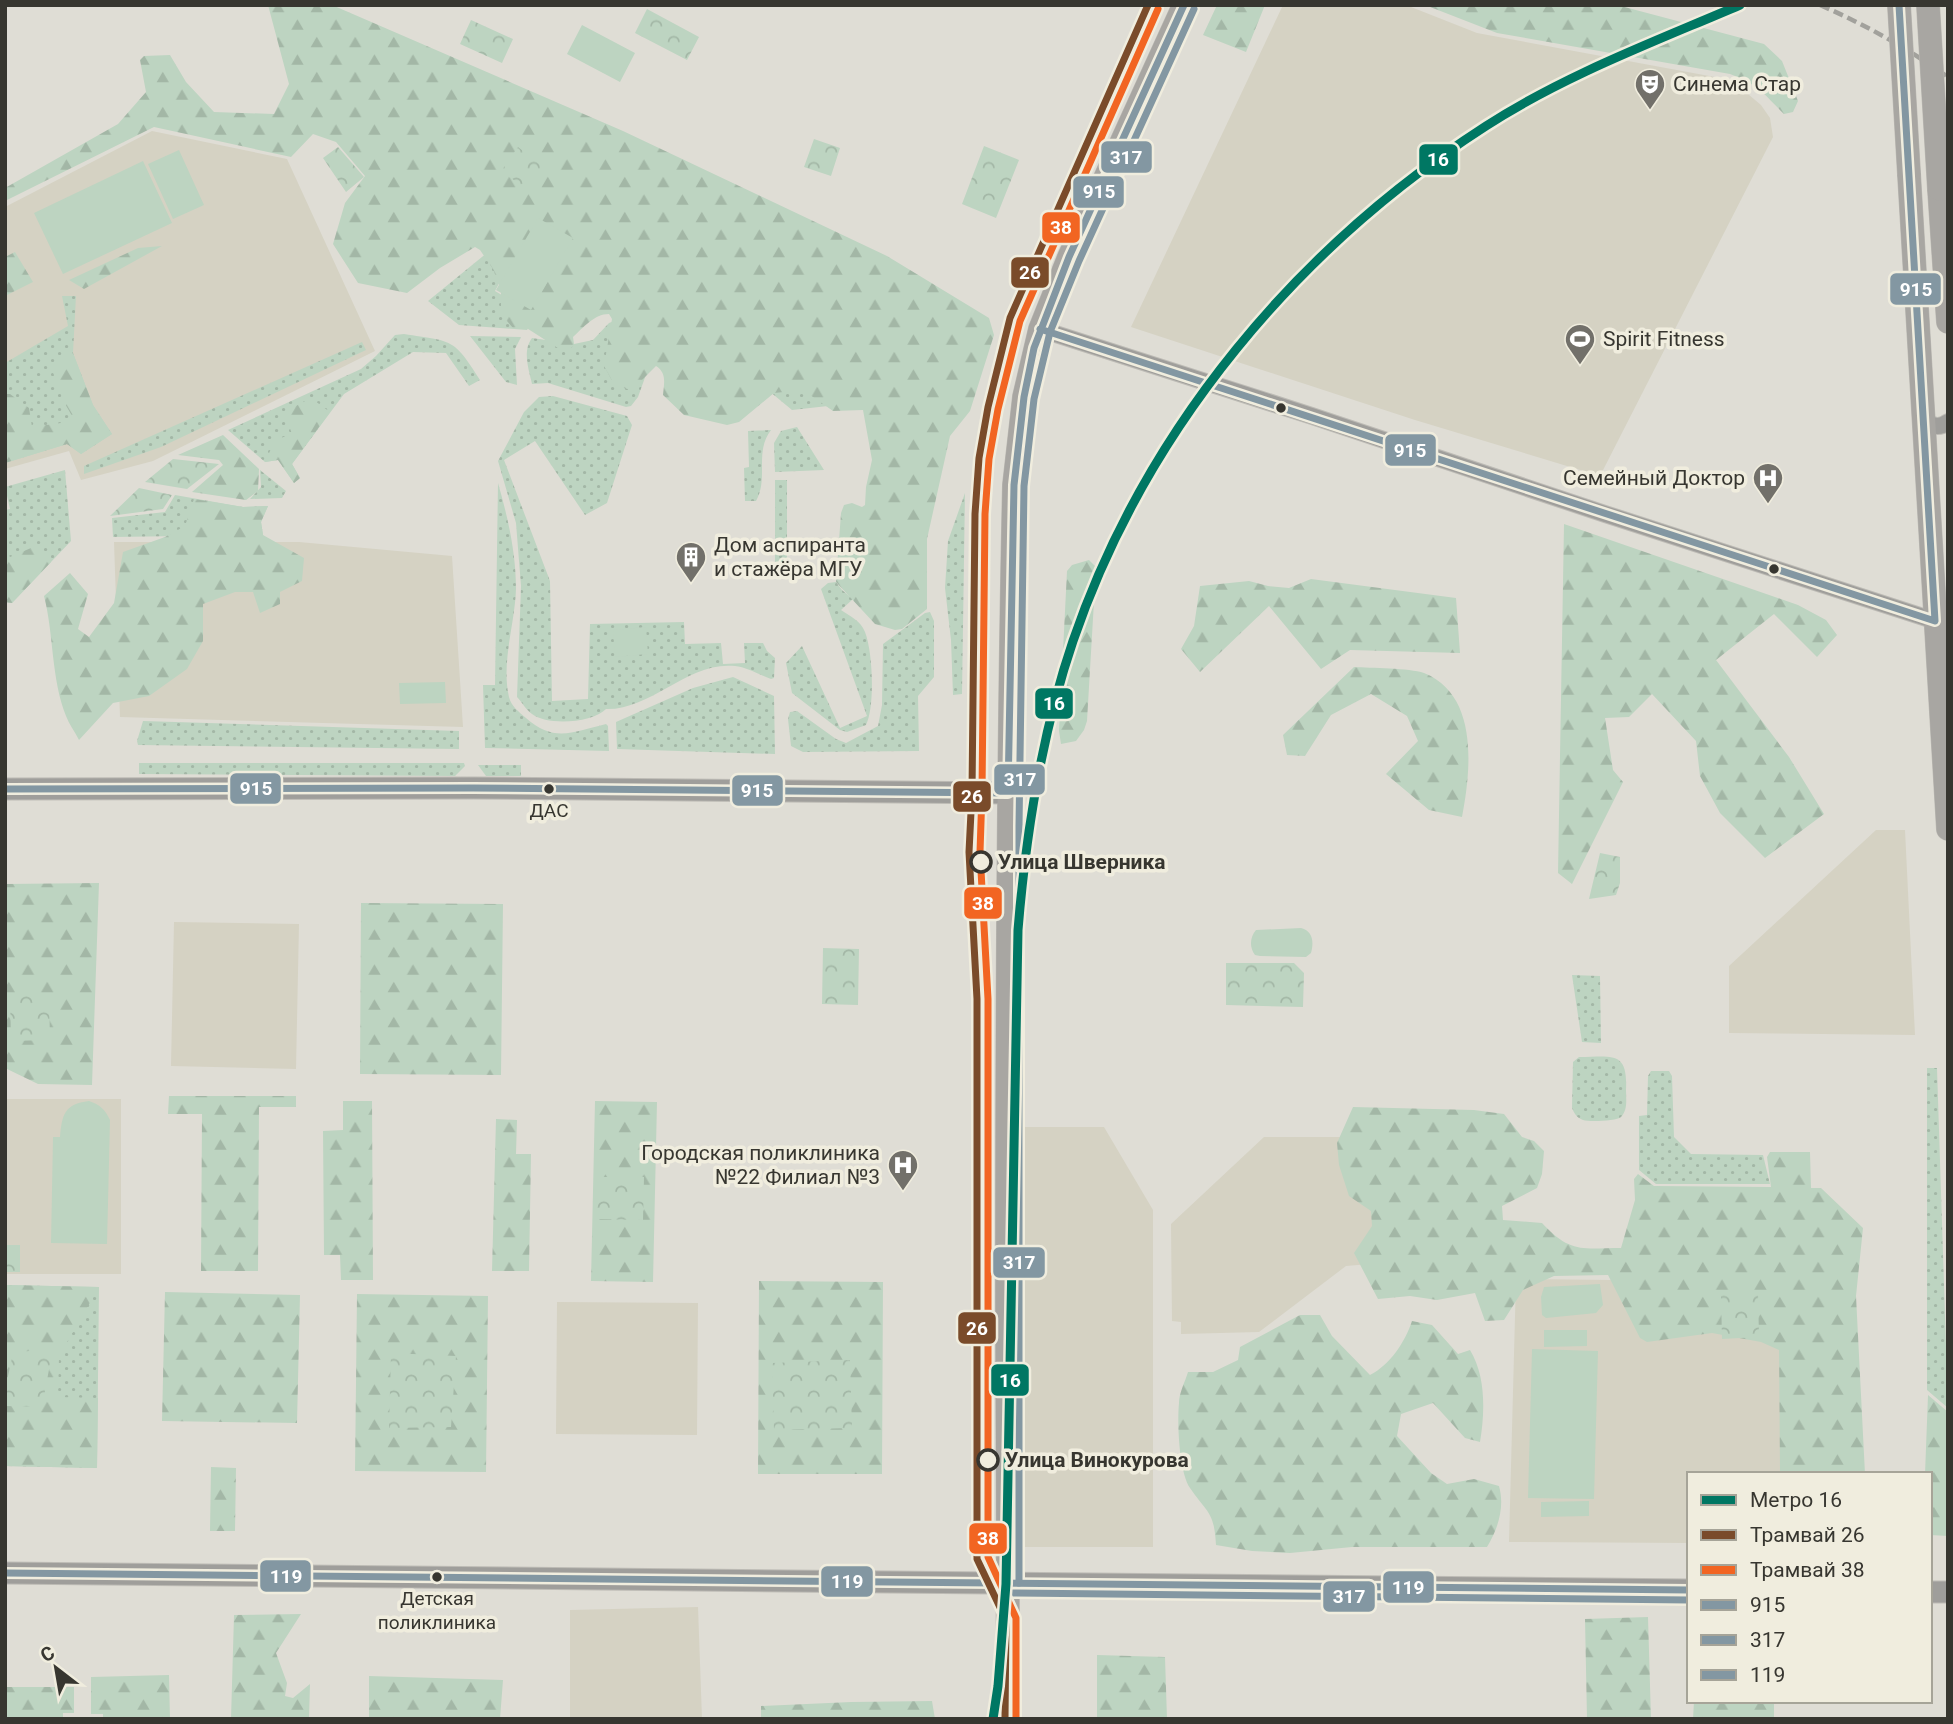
<svg xmlns="http://www.w3.org/2000/svg" width="1953" height="1724" font-family="Roboto,sans-serif">
	<style>
		.built { fill: #d5d2c3 }
		.grass { fill: url(#grass-dots) }
		.forest { fill: url(#forest-firs) }
		.park { fill: url(#park-crowns) }
		.pitch { fill: #bdd4c1 }
		.lines { fill: none; stroke-linecap: round; stroke-linejoin: round }
		.minor-casing { stroke: #bdbbb5; stroke-width: 18 }
		.tertiary-casing { stroke: #bdbbb5; stroke-width: 23 }
		.secondary-casing { stroke: #bdbbb5; stroke-width: 24 }
		.minor { stroke: #9f9e9b; stroke-width: 16 }
		.tertiary { stroke: #9f9e9b; stroke-width: 21 }
		.secondary { stroke: #a8a6a2; stroke-width: 23 }
		.rail { stroke: #a2a19c; stroke-width: 4.5; stroke-dasharray: 10 5; stroke-linecap: butt }
		.secondary-bridge-casing { stroke: #bdbbb5; stroke-width: 24; stroke-linecap: butt }
		.secondary-bridge { stroke: #a8a6a2; stroke-width: 23 }
		.bus-1-casing { stroke: #f0edde; stroke-width: 12 }
		.bus-2-casing { stroke: #f0edde; stroke-width: 12 }
		.bus-3-casing { stroke: #f0edde; stroke-width: 12 }
		.bus-1 { stroke: #8397a2; stroke-width: 7 }
		.bus-2 { stroke: #8397a2; stroke-width: 7 }
		.bus-3 { stroke: #8397a2; stroke-width: 7 }
		.tram-1-casing { stroke: #f0edde; stroke-width: 12 }
		.tram-2-casing { stroke: #f0edde; stroke-width: 12 }
		.tram-1 { stroke: #7a4b2a; stroke-width: 7 }
		.tram-2 { stroke: #f26522; stroke-width: 7 }
		.metro-1-casing { stroke: #f0edde; stroke-width: 14 }
		.metro-1 { stroke: #007763; stroke-width: 9 }
		.bus-dot { fill: #373630; stroke: #f0edde; stroke-width: 2.5 }
		.stop-dot { fill: #f0edde; stroke: #373630; stroke-width: 3.5 }
		.labels { text-anchor: middle; dominant-baseline: central; stroke-width: 7; stroke-linejoin: round; paint-order: stroke }
		.bus-label { font-size: 19px; fill: #373630; stroke: #f0edde }
		.poi-label { font-size: 21px; fill: #373630; stroke: #f0edde; text-anchor: start }
		.stop-label { font-size: 21px; font-weight: bold; fill: #373630; stroke: #f0edde; text-anchor: start }
		.line-badge { stroke: #f0edde; stroke-width: 2.5 }
		.badge-label { font-size: 19px; text-anchor: middle; font-weight: bold; fill: #fff }
	</style>
	<defs>
		<pattern id="grass-dots" width="8" height="8" patternUnits="userSpaceOnUse" patternTransform="scale(1.75)"><rect width="8" height="8" fill="#bdd4c1"/><path d="M2 2h.1M6 6h.1" fill="none" stroke="#a3b7a6" stroke-width="1.8" stroke-linecap="round"/></pattern>
		<pattern id="forest-firs" width="22" height="20" patternUnits="userSpaceOnUse" patternTransform="scale(1.75)"><rect width="22" height="20" fill="#bdd4c1"/><path d="M5 1l3.5 6h-7zM16 11l3.5 6h-7z" fill="#a3b7a6"/></pattern>
		<pattern id="park-crowns" width="20" height="18" patternUnits="userSpaceOnUse" patternTransform="scale(1.75)"><rect width="20" height="18" fill="#bdd4c1"/><path d="M2 6a3 3 0 1 1 6 0M12 15a3 3 0 1 1 6 0" fill="none" stroke="#a3b7a6"/></pattern>
	</defs>
	<rect width="100%" height="100%" fill="#dfddd5"/>
	<path class="built" d="M1283,5H1406L1477,33L1720,78L1742,89L1761,105L1770,118L1773,137L1600,476L1415,420L1131,327Z
		M152,131L287,159L375,351L153,461L81,480L69,451L5,469V207Z
		M114,542H299L452,556L463,727L120,717Z
		M1876,830H1905L1915,1035L1729,1033V966Z
		M174,922L299,924L296,1069L171,1066Z
		M5,1099H121V1274H5Z
		M1025,1127H1104L1153,1210V1547H1025Z
		M1264,1137H1437L1417,1260L1346,1266L1259,1332L1181,1334V1322L1172,1321L1171,1224Z
		M1801,1266L1799,1474H1689V1543L1509,1542L1516,1279L1610,1280L1659,1268Z
		M557,1302L698,1303L697,1435L556,1434Z
		M698,1607L702,1719H570V1610Z"/>
	<path class="grass" d="M504,239L518,248L495,291L536,315L527,330L459,325L428,301Z
		M62,296H76L73,353L93,405L112,434L81,454L67,444L5,463V363L68,326Z
		M629,315L662,330L638,397L631,406L626,407L548,383L532,384C529,370 522,351 532,338L574,344L593,340L609,323Z
		M404,334C453,342 453,337 480,380L469,386L446,353L413,352L344,394L292,464L300,478L294,483L278,460L265,462L228,430L361,369L376,356L395,335Z
		M470,336L521,337L515,349L517,385L506,382Z
		M362,342L366,350L161,447L84,474V466Z
		M763,386L859,395L855,403L792,410Z
		M553,396L627,416L632,425L607,503L585,515L535,441L504,460L550,581L552,701L588,699L590,624L684,622L685,644L721,643L723,664L745,663L744,643H763L767,651L775,658L774,678L771,679C760,675 746,667 735,666C688,661 652,710 606,709C593,723 547,726 532,714C526,710 522,702 517,697L521,586L516,523L498,461L524,412L539,397Z
		M797,427L824,470L775,472L774,443L781,431Z
		M771,430C754,452 769,478 756,501H745L744,468L749,467L748,431Z
		M65,470L71,541L12,603L5,602V510L10,509L5,487Z
		M260,470L286,491L282,498L250,499L261,487Z
		M775,480H787V565H775Z
		M498,483C508,518 516,553 516,589C515,624 501,662 509,697C511,706 519,712 526,718C554,743 573,732 606,724L608,726L609,751L485,748L483,685H495Z
		M965,493L962,694L953,695L951,640L945,588L948,541Z
		M175,495L243,507L268,506L261,522L263,535L113,537L112,518L165,512Z
		M836,582L842,590L853,599L841,610C850,616 861,621 865,632C873,652 875,707 866,725L847,732L840,730L792,693L786,663L802,646L840,728L867,716L821,589L828,583Z
		M930,612L934,621V677L918,696L919,751L803,752L791,746L788,719L790,712L797,711L836,739L846,743L878,726L882,705L883,644L925,613Z
		M733,677L774,696L775,754L617,749L616,722L693,688Z
		M143,721L459,731V749L138,745L137,741Z
		M139,763H464L465,766L455,776L139,774Z
		M478,765H521V776H486Z
		M1572,975L1600,976L1601,1043L1582,1042Z
		M1579,1057C1612,1057 1628,1050 1626,1090C1626,1099 1628,1110 1621,1117C1617,1121 1589,1122 1583,1120C1577,1118 1574,1113 1572,1108L1573,1062Z
		M1927,1068H1937L1948,1408L1927,1390Z
		M1651,1071H1669L1672,1076L1674,1137L1691,1154L1763,1155L1770,1184H1656L1639,1170V1116L1647,1115L1648,1076Z
		M5,1285L99,1287L97,1468L5,1466Z"/>
	<path class="forest" d="M268,5H332L623,131L887,256L989,318L994,335L970,411L950,436L927,539V609L902,629L895,630L875,624L836,582L841,513L844,505L852,503L862,507L865,505L866,487L872,460L863,410L833,411L803,390L774,393L739,422L727,425L684,415L663,395C664,383 667,373 656,366L632,390L615,386L604,366L612,319L609,314C594,314 583,328 573,337L574,344L570,350L564,352L525,327L513,328L501,314V290L493,269L480,250L475,247L440,268L407,293L358,283L333,244L345,203L365,176L336,142L313,134L291,157L154,127L5,201V188L118,124L146,92L140,60L144,56L170,55L186,82L214,112L274,114L289,84Z
		M1217,5H1265L1246,52L1203,35Z
		M1425,5H1617L1764,44L1782,61L1798,101L1793,112L1784,114C1762,92 1760,86 1730,74L1497,33Z
		M162,246L84,289L69,280L138,248Z
		M15,252L33,282L5,296V257Z
		M73,353L93,405L112,434L81,454L67,444L5,463V394H10L29,408L32,427L75,421L64,402L51,367Z
		M311,398L330,412L292,464L300,478L294,483L278,460L265,462L275,440L292,434L284,412Z
		M223,435L259,469L258,491L246,500L192,492L223,465L219,460L178,455Z
		M194,499L243,507L268,506L261,522L263,535L304,558L302,581L280,592V604L260,613L253,592H235L203,604V641L187,669L149,696L113,703L79,740C75,732 69,724 66,716C51,678 54,635 44,596L70,573L88,594L78,629L89,637L114,603L123,552L165,537L185,526Z
		M1564,524L1798,605L1826,620L1837,635L1817,657L1774,614L1716,660L1789,757L1824,814L1765,858L1720,813L1700,776L1696,741L1652,694L1629,717L1605,718L1613,770L1623,782L1572,884L1558,873Z
		M38,545L51,562L12,603L5,602V549L10,557Z
		M1089,560L1096,567L1087,721L1084,730L1076,741L1061,744L1059,731L1067,571L1072,565Z
		M1311,579L1456,598L1460,653L1350,650L1321,669L1269,606L1200,672L1181,649L1194,626L1200,586L1249,581L1268,586L1289,588Z
		M1354,667C1371,668 1409,668 1424,673C1479,695 1471,770 1462,817L1429,810L1386,774L1418,741L1407,716L1371,694L1331,715L1305,756L1287,755L1283,735Z
		M99,883L92,1085L38,1084L5,1068V884Z
		M361,903L503,904L501,1075L360,1074Z
		M169,1096H296V1107H259L258,1271H201L202,1114H168Z
		M343,1101H372L373,1280H341L340,1255H324L323,1131L343,1130Z
		M595,1101L657,1102L653,1282L591,1281Z
		M1353,1107L1474,1110L1504,1114L1522,1137L1534,1141L1544,1151L1542,1174L1537,1188L1502,1206L1503,1220L1542,1223C1571,1254 1582,1248 1621,1248L1635,1200L1634,1179L1638,1174L1654,1186L1771,1187L1767,1157L1770,1152H1810L1811,1188H1821L1863,1228L1856,1296L1865,1474H1780L1779,1350L1761,1342L1712,1333L1647,1342L1640,1338L1608,1275L1554,1276L1523,1290L1504,1320L1485,1321L1475,1293L1437,1300L1410,1296L1378,1299L1354,1253L1372,1226L1371,1211L1349,1196L1339,1165L1337,1143Z
		M496,1119L517,1120L516,1154H531L529,1271H492Z
		M759,1281L883,1282L882,1474H758Z
		M5,1285L99,1287L59,1356L58,1397L98,1398L97,1468L5,1466Z
		M165,1292L300,1295L297,1423L162,1421Z
		M357,1294L488,1296L486,1472L355,1471Z
		M1300,1315H1320L1332,1336L1370,1375C1390,1365 1405,1342 1412,1321L1432,1325L1458,1354L1470,1350C1486,1376 1485,1412 1480,1442L1465,1438L1433,1403L1401,1414L1397,1436L1431,1473L1447,1484L1474,1479L1499,1486C1505,1507 1498,1529 1487,1547H1352L1290,1553L1252,1551L1216,1545C1214,1511 1208,1514 1190,1488C1179,1472 1177,1423 1179,1403C1179,1393 1185,1382 1188,1372H1213L1238,1360L1240,1347Z
		M1928,1395L1948,1412V1536L1930,1535V1474H1925Z
		M211,1467L236,1468L235,1531H210Z
		M301,1614L276,1653L287,1683L285,1696L293,1698L310,1684L309,1719H231L234,1615Z
		M1648,1617L1651,1719H1587L1585,1619Z
		M1097,1655L1165,1657L1167,1719H1097Z
		M169,1675L170,1719H103V1714H91V1677Z
		M369,1676L503,1680L500,1719H369Z
		M5,1687H74V1713H63V1719H5Z
		M932,1701L935,1719H761V1706L851,1702Z
		M1694,1701H1774V1719H1693Z"/>
	<path class="park" d="M647,9L699,37L687,60L635,33Z
		M471,20L513,39L502,63L460,44Z
		M814,139L840,148L831,176L804,167Z
		M984,146L1019,160L996,218L962,204Z
		M338,147L364,177L346,192L323,158Z
		M518,147L547,170L529,193L502,170Z
		M173,459L219,464L187,489L145,482Z
		M139,488L172,495L163,509L110,516Z
		M1600,853L1620,857V883L1616,895L1589,899Z
		M823,948L859,949L858,1005L822,1004Z
		M1226,963H1294L1304,973L1303,1007L1226,1005Z
		M49,993L50,1040L11,1041L10,994Z
		M597,1177H644L643,1220L597,1219Z
		M5,1245H20V1272H5Z
		M1758,1293L1759,1337L1722,1339L1721,1295Z
		M53,1348L42,1407L5,1406V1390L13,1353Z
		M391,1353L456,1356L451,1427L389,1428Z
		M850,1360L852,1428L774,1430L772,1363Z"/>
	<path class="pitch" d="M582,25L635,53L620,82L567,54Z
		M179,150L204,205L173,219L148,164Z
		M143,161L172,223L63,274L34,213Z
		M538,218L573,238L531,310L496,290Z
		M646,627L648,654L615,657L613,630Z
		M445,682L446,703L400,704L399,683Z
		M1301,928C1313,931 1314,942 1311,953L1306,957L1260,956L1255,955C1249,947 1250,937 1256,930Z
		M89,1101C100,1105 105,1109 110,1120L107,1244L51,1243L53,1137H60C62,1115 64,1104 89,1101Z
		M1600,1284L1603,1305L1596,1313L1546,1318L1542,1315L1541,1297L1544,1287Z
		M1544,1330H1587V1346L1544,1347Z
		M1532,1349L1598,1351L1594,1499L1528,1498Z
		M1589,1501V1516L1541,1517V1502Z"/>
	<g class="lines">
		<g class="minor-casing">
			<path id="minor" d="M1040,329L1312,416L1605,514L1948,625
				M1923,413C1926,425 1937,430 1948,422"/>
		</g>
		<g class="tertiary-casing">
			<path id="tertiary" d="M5,789L473,788L1008,793
				M5,1573L1689,1590
				M1930,1592H1948"/>
		</g>
		<g class="secondary-casing">
			<path id="secondary" d="M1909,174L1948,829
				M1939,189L1948,322
				M1007,1719C1009,1572 1007,1425 1007,1279C1007,1014 1008,750 1014,485L1024,397L1040,329L1069,257L1184,5"/>
		</g>
		<use href="#minor" class="minor"/>
		<use href="#tertiary" class="tertiary"/>
		<use href="#secondary" class="secondary"/>
		<path class="rail" d="M1820,5C1866,25 1907,48 1948,77"/>
		<g class="secondary-bridge-casing">
			<path id="secondary-bridge" d="M1899,5L1909,174
				M1928,5L1939,189"/>
		</g>
		<use href="#secondary-bridge" class="secondary-bridge"/>
		<g class="bus-1-casing">
			<path id="bus-1" d="M1040,329L1935,621L1899,5
				M5,789L473,788L1008,793
				M1008,793L1014,485L1024,397L1034,348L1069,257L1184,5"/>
		</g>
		<g class="bus-2-casing">
			<path id="bus-2" d="M1019,1583V826L1024,486L1034,399L1050,332L1079,261L1194,9
				M1009,1593L1689,1600"/>
		</g>
		<g class="bus-3-casing">
			<path id="bus-3" d="M5,1573L1689,1590"/>
		</g>
		<use href="#bus-1" class="bus-1"/>
		<use href="#bus-2" class="bus-2"/>
		<use href="#bus-3" class="bus-3"/>
		<g class="tram-1-casing">
			<path id="tram-1" d="M1005,1719L1006,1620L977,1559V999L969,852L972,792L975,514L979,458L988,407L1010,318L1148,5"/>
		</g>
		<g class="tram-2-casing">
			<path id="tram-2" d="M1016,1719V1618L988,1557V999L980,852L982,792L985,514L989,459L998,409L1020,321L1158,9"/>
		</g>
		<use href="#tram-1" class="tram-1"/>
		<use href="#tram-2" class="tram-2"/>
		<g class="metro-1-casing">
			<path id="metro-1" d="M993,1719L998,1686L1006,1584L1018,930C1026,832 1041,735 1073,641C1146,428 1298,247 1486,126C1565,75 1654,42 1740,5"/>
		</g>
		<use href="#metro-1" class="metro-1"/>
	</g>
	<defs>
		<g id="theatre-pin" transform="scale(1.575)"><path d="M0 17L-7.5 6A9.5 9.5 0 1 1 7.5 6Z" fill="#72706a" stroke="#f0edde"/><path d="M-5-5.5Q0-4 5-5.5V0Q5 5 0 6Q-5 5-5 0ZM-3.3-2.5H-1v1.5H-3.3ZM1-2.5H3.3v1.5H1ZM-2.8 1Q0 5.5 2.8 1Z" fill="#fff"/></g>
		<g id="stadium-pin" transform="scale(1.575)"><path d="M0 17L-7.5 6A9.5 9.5 0 1 1 7.5 6Z" fill="#72706a" stroke="#f0edde"/><path d="M0-5a6.5 5 0 1 0 0 10a6.5 5 0 1 0 0-10ZM-3.5-1.8h7v3.6h-7Z" fill="#fff"/></g>
		<g id="hospital-pin" transform="scale(1.575)"><path d="M0 17L-7.5 6A9.5 9.5 0 1 1 7.5 6Z" fill="#72706a" stroke="#f0edde"/><path d="M-5-5h3v3.5h4V-5h3V5h-3V1.5h-4V5h-3Z" fill="#fff"/></g>
		<g id="building-pin" transform="scale(1.575)"><path d="M0 17L-7.5 6A9.5 9.5 0 1 1 7.5 6Z" fill="#72706a" stroke="#f0edde"/><path d="M-4-6H4V6H1V3H-1V6H-4ZM-2.5-4.3h1.7v1.8h-1.7ZM.8-4.3h1.7v1.8H.8ZM-2.5-1h1.7V.8h-1.7ZM.8-1h1.7V.8H.8Z" fill="#fff"/></g>
	</defs>
	<g fill-rule="evenodd">
		<use href="#theatre-pin" x="1650" y="84"/>
		<use href="#stadium-pin" x="1580" y="339"/>
		<use href="#hospital-pin" x="1768" y="478"/>
		<use href="#building-pin" x="691" y="557"/>
		<use href="#hospital-pin" x="903" y="1165"/>
	</g>
	<g class="bus-dot">
		<circle cx="1281" cy="408" r="6"/>
		<circle cx="1774" cy="569" r="6"/>
		<circle cx="549" cy="789" r="6"/>
		<circle cx="437" cy="1577" r="6"/>
	</g>
	<g class="stop-dot">
		<circle cx="981" cy="862" r="10"/>
		<circle cx="988" cy="1460" r="10"/>
	</g>
	<g class="labels">
		<g class="bus-label">
			<text x="549" y="810">ДАС</text>
			<text x="437" y="1598">Детская<tspan x="437" dy="24">поликлиника</tspan></text>
		</g>
		<g class="poi-label">
			<text x="1673" y="84">Синема Стар</text>
			<text x="1603" y="339">Spirit Fitness</text>
			<text x="1745" y="478" text-anchor="end">Семейный Доктор</text>
			<text x="714" y="545">Дом аспиранта<tspan x="714" dy="24">и стажёра МГУ</tspan></text>
			<text x="880" y="1153" text-anchor="end">Городская поликлиника<tspan x="880" dy="24">№22 Филиал №3</tspan></text>
		</g>
		<g class="stop-label">
			<text x="998" y="862">Улица Шверника</text>
			<text x="1005" y="1460">Улица Винокурова</text>
		</g>
	</g>
	<g class="line-badge">
		<rect x="1100" y="140" width="53" height="34" rx="7" fill="#8397a2"/>
		<rect x="1418" y="143" width="41" height="33" rx="7" fill="#007763"/>
		<rect x="1072" y="175" width="53" height="34" rx="7" fill="#8397a2"/>
		<rect x="1041" y="211" width="40" height="33" rx="7" fill="#f26522"/>
		<rect x="1010" y="256" width="40" height="33" rx="7" fill="#7a4b2a"/>
		<rect x="1889" y="272" width="53" height="34" rx="7" fill="#8397a2"/>
		<rect x="1384" y="433" width="53" height="34" rx="7" fill="#8397a2"/>
		<rect x="1034" y="687" width="40" height="33" rx="7" fill="#007763"/>
		<rect x="993" y="763" width="53" height="33" rx="7" fill="#8397a2"/>
		<rect x="229" y="772" width="53" height="33" rx="7" fill="#8397a2"/>
		<rect x="731" y="774" width="53" height="33" rx="7" fill="#8397a2"/>
		<rect x="952" y="780" width="40" height="33" rx="7" fill="#7a4b2a"/>
		<rect x="963" y="886" width="40" height="34" rx="7" fill="#f26522"/>
		<rect x="992" y="1246" width="54" height="33" rx="7" fill="#8397a2"/>
		<rect x="957" y="1311" width="40" height="34" rx="7" fill="#7a4b2a"/>
		<rect x="990" y="1363" width="40" height="34" rx="7" fill="#007763"/>
		<rect x="968" y="1522" width="40" height="33" rx="7" fill="#f26522"/>
		<rect x="259" y="1559" width="53" height="34" rx="7" fill="#8397a2"/>
		<rect x="820" y="1565" width="54" height="33" rx="7" fill="#8397a2"/>
		<rect x="1382" y="1570" width="53" height="34" rx="7" fill="#8397a2"/>
		<rect x="1322" y="1580" width="54" height="33" rx="7" fill="#8397a2"/>
	</g>
	<g class="badge-label">
		<text x="1126" y="164">317</text>
		<text x="1438" y="166">16</text>
		<text x="1099" y="198">915</text>
		<text x="1061" y="234">38</text>
		<text x="1030" y="279">26</text>
		<text x="1916" y="296">915</text>
		<text x="1410" y="457">915</text>
		<text x="1054" y="710">16</text>
		<text x="1020" y="786">317</text>
		<text x="256" y="795">915</text>
		<text x="757" y="797">915</text>
		<text x="972" y="803">26</text>
		<text x="983" y="910">38</text>
		<text x="1019" y="1269">317</text>
		<text x="977" y="1335">26</text>
		<text x="1010" y="1387">16</text>
		<text x="988" y="1545">38</text>
		<text x="286" y="1583">119</text>
		<text x="847" y="1588">119</text>
		<text x="1408" y="1594">119</text>
		<text x="1349" y="1603">317</text>
	</g>
	<rect width="1953" height="1724" fill="none" stroke="#373630" stroke-width="14"/>
	<rect x="1687" y="1472" width="245" height="231" fill="#f0edde" stroke="#a6a498" stroke-width="2"/>
	<rect x="1701" y="1495" width="35" height="10" fill="#007763" stroke="#a6a498" stroke-width="2"/>
	<text x="1750" y="1507" font-size="21" fill="#373630">Метро 16</text>
	<rect x="1701" y="1530" width="35" height="10" fill="#7a4b2a" stroke="#a6a498" stroke-width="2"/>
	<text x="1750" y="1542" font-size="21" fill="#373630">Трамвай 26</text>
	<rect x="1701" y="1565" width="35" height="10" fill="#f26522" stroke="#a6a498" stroke-width="2"/>
	<text x="1750" y="1577" font-size="21" fill="#373630">Трамвай 38</text>
	<rect x="1701" y="1600" width="35" height="10" fill="#8397a2" stroke="#a6a498" stroke-width="2"/>
	<text x="1750" y="1612" font-size="21" fill="#373630">915</text>
	<rect x="1701" y="1635" width="35" height="10" fill="#8397a2" stroke="#a6a498" stroke-width="2"/>
	<text x="1750" y="1647" font-size="21" fill="#373630">317</text>
	<rect x="1701" y="1670" width="35" height="10" fill="#8397a2" stroke="#a6a498" stroke-width="2"/>
	<text x="1750" y="1682" font-size="21" fill="#373630">119</text>
	<g transform="translate(56 1668) rotate(329)" stroke="#f0edde" stroke-width="5" paint-order="stroke">
	<path d="M0-5L12 26L0 18L-12 26Z" fill="#373630"/>
	<text y="-10" font-size="19" font-weight="bold" text-anchor="middle" fill="#373630">С</text>
	</g>
</svg>
